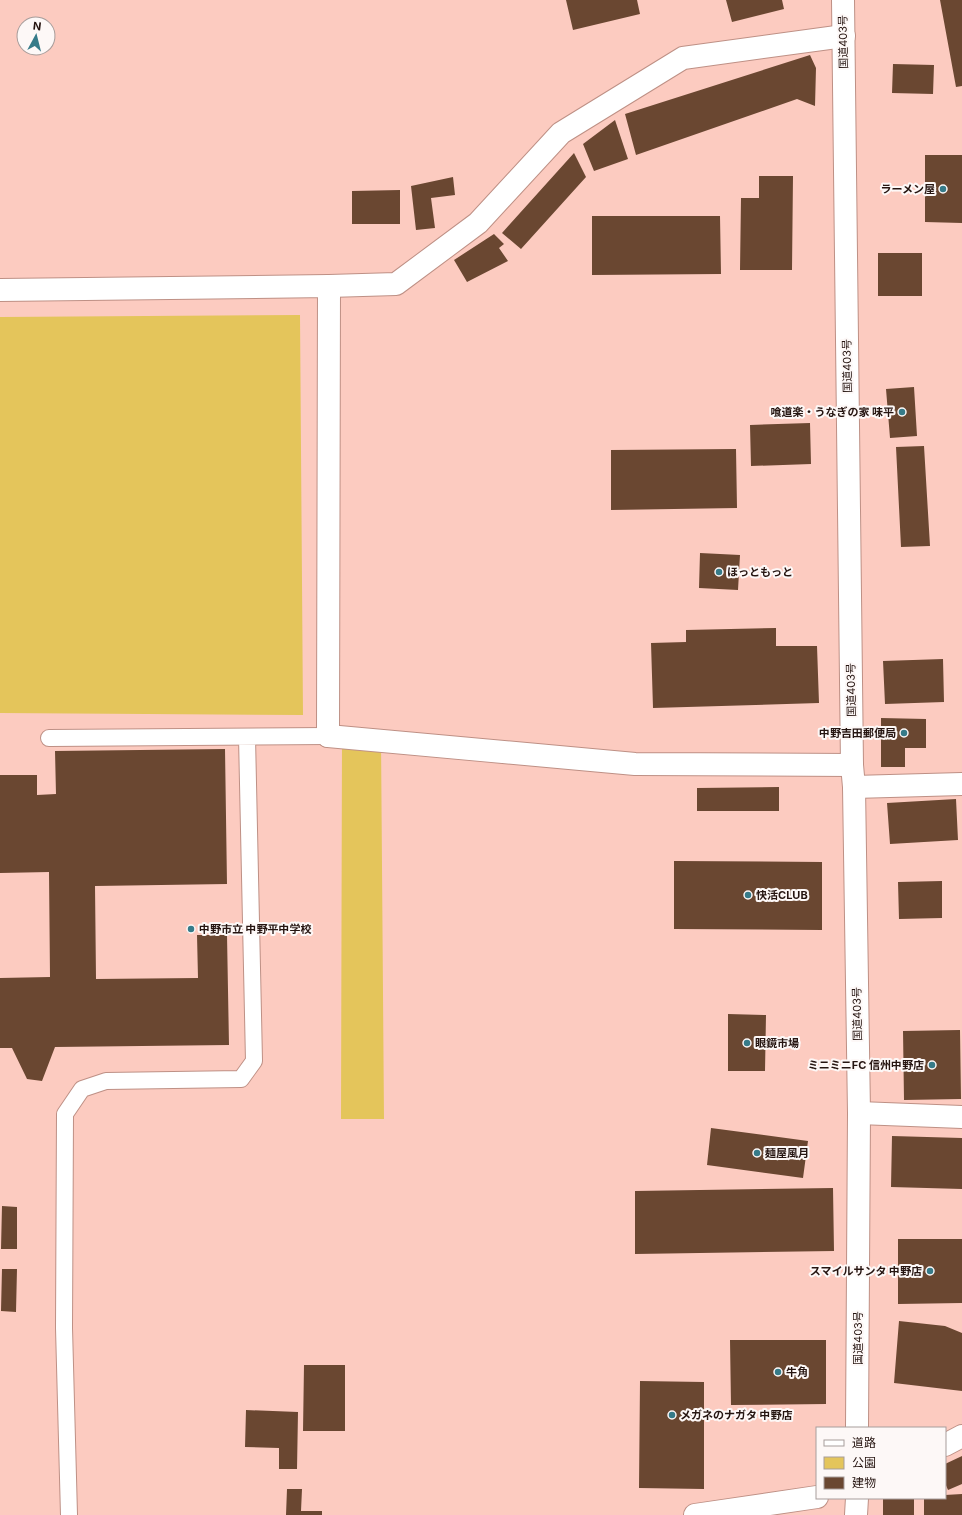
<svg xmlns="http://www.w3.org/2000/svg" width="962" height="1515" font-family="Inter,'Noto Sans JP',sans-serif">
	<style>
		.green { fill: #e4c55b }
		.building { fill: #6a4731 }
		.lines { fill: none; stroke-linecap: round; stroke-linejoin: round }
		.service-casing { stroke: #be9085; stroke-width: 18 }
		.minor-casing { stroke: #be9085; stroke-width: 24 }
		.tertiary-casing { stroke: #be9085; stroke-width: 24 }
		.trunk-casing { stroke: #be9085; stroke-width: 24 }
		.service { stroke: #fff; stroke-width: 16 }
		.minor { stroke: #fff; stroke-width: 22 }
		.tertiary { stroke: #fff; stroke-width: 22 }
		.trunk { stroke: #fff; stroke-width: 22 }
		.poi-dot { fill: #367b89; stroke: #fdf8f7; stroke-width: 1.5 }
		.labels { text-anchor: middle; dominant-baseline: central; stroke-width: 4; stroke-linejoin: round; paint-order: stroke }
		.street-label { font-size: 11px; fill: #251410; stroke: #fdf8f7 }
		.poi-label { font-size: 11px; font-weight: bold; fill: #251410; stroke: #fdf8f7; text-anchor: start }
	</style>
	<rect width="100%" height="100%" fill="#fccbc0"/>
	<path class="green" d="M300,315L303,715L0,713V317Z
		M342,736L381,739L384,1119H341Z"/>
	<path class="building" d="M566,0H637L640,14L573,30Z
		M726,0H782L784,9L732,22Z
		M940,0H962V86L956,87Z
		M810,55L816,68L815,106L797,99L636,155L625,114Z
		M893,64L934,65L933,94L892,93Z
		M615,120L628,159L594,171L583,144Z
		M574,153L586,177L521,249L502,233Z
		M925,155H962V223L925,222Z
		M759,176H793L792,270H740L741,198H759Z
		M453,177L455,195L431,198L435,228L416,230L411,186Z
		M400,190V224H352V191Z
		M592,216H720L721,274L592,275Z
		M494,234L504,244L499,248L508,261L467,282L454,260Z
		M878,253H922V296H878Z
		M914,387L917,436L890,438L886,389Z
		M810,423L811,464L751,466L750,425Z
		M924,446L930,546L901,547L896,447Z
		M736,449L737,508L611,510V450Z
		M700,553L740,555L738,590L699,588Z
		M776,628V646H817L819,703L653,708L651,643L686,642V630Z
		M943,659L944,702L885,704L883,661Z
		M881,718L926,719V748H905V767H881Z
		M225,749L227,884L95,886L96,979L198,978L197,935H227L229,1045L55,1047L42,1081L27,1079L12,1048H0V978L50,977L49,872L0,873V775H37V795L56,794L55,751Z
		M779,787V811H697V788Z
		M956,799L958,840L890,844L887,803Z
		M674,861L822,862V930L674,929Z
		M942,881V918L899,919L898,882Z
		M728,1014L766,1015L765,1071H728Z
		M960,1030L961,1099L904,1100L903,1031Z
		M711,1128L808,1141L803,1178L707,1165Z
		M892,1136L962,1138V1189L891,1187Z
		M833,1188L834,1251L635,1254V1191Z
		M2,1206L17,1207V1249H1Z
		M898,1239H962V1303L898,1304Z
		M2,1269H17L16,1312L1,1311Z
		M899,1321L945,1326L962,1333V1391L894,1383Z
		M730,1340H826V1404L731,1405Z
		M304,1365H345V1431H303Z
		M640,1381L704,1382V1489L639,1488Z
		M246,1410L298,1412L297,1469H279V1448L245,1447Z
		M962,1456V1484L948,1490L945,1483V1464Z
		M287,1489H302L301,1511H322V1515H286Z
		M962,1494V1515H924V1498H945V1495Z
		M883,1498H914V1515H883Z"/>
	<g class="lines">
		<g class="service-casing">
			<path id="service" d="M49,738L328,736
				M69,1515L64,1328L65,1114L82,1089L106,1081L241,1079L254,1061L247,737"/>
		</g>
		<g class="minor-casing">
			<path id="minor" d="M329,286L396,284L478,223L561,133L683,58L844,36
				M328,736L635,764L852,765
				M854,787L962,784
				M859,1113L962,1117
				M945,1445L962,1436"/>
		</g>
		<g class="tertiary-casing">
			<path id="tertiary" d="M0,290L329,286L328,736
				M695,1515L817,1497"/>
		</g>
		<g class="trunk-casing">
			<path id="trunk" d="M843,0L852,765L854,787L859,1113L857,1428
				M856,1515L857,1498"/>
		</g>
		<use href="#service" class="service"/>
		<use href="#minor" class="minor"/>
		<use href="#tertiary" class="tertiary"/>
		<use href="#trunk" class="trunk"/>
	</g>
	<g class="poi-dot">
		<circle cx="943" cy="189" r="4"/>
		<circle cx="902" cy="412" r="4"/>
		<circle cx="719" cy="572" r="4"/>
		<circle cx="904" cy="733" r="4"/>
		<circle cx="748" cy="895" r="4"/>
		<circle cx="191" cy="929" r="4"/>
		<circle cx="747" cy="1043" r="4"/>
		<circle cx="932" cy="1065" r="4"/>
		<circle cx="757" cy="1153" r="4"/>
		<circle cx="930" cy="1271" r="4"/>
		<circle cx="778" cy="1372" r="4"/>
		<circle cx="672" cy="1415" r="4"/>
	</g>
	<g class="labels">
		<g class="street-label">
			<text transform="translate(843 42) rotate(-91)">国道403号</text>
			<text transform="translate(847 366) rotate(-91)">国道403号</text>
			<text transform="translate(851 690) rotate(-91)">国道403号</text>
			<text transform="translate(857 1014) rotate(-91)">国道403号</text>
			<text transform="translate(858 1338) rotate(-90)">国道403号</text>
		</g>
		<g class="poi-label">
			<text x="935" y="189" text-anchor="end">ラーメン屋</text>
			<text x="894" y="412" text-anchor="end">喰道楽・うなぎの家 味平</text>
			<text x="727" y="572">ほっともっと</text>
			<text x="896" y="733" text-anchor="end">中野吉田郵便局</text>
			<text x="756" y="895">快活CLUB</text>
			<text x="199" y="929">中野市立 中野平中学校</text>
			<text x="755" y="1043">眼鏡市場</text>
			<text x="924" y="1065" text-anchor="end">ミニミニFC 信州中野店</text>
			<text x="765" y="1153">麺屋風月</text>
			<text x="922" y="1271" text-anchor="end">スマイルサンタ 中野店</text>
			<text x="786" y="1372">牛角</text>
			<text x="680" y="1415">メガネのナガタ 中野店</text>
		</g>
	</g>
	<rect x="816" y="1427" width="130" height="72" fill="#fdf8f7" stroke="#a79d9b"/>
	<rect x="824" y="1440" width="20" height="6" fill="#ffffff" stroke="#a79d9b"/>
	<text x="852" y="1447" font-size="12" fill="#251410">道路</text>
	<rect x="824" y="1457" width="20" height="12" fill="#e4c55b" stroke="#a79d9b"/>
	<text x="852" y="1467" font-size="12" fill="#251410">公園</text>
	<rect x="824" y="1477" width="20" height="12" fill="#6a4731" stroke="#a79d9b"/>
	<text x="852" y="1487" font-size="12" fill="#251410">建物</text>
	<g transform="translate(36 36) rotate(7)"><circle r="19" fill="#fdf8f7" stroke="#a79d9b"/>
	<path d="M0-3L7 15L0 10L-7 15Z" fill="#367b89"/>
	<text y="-6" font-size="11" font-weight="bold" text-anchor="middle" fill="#251410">N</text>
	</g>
</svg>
